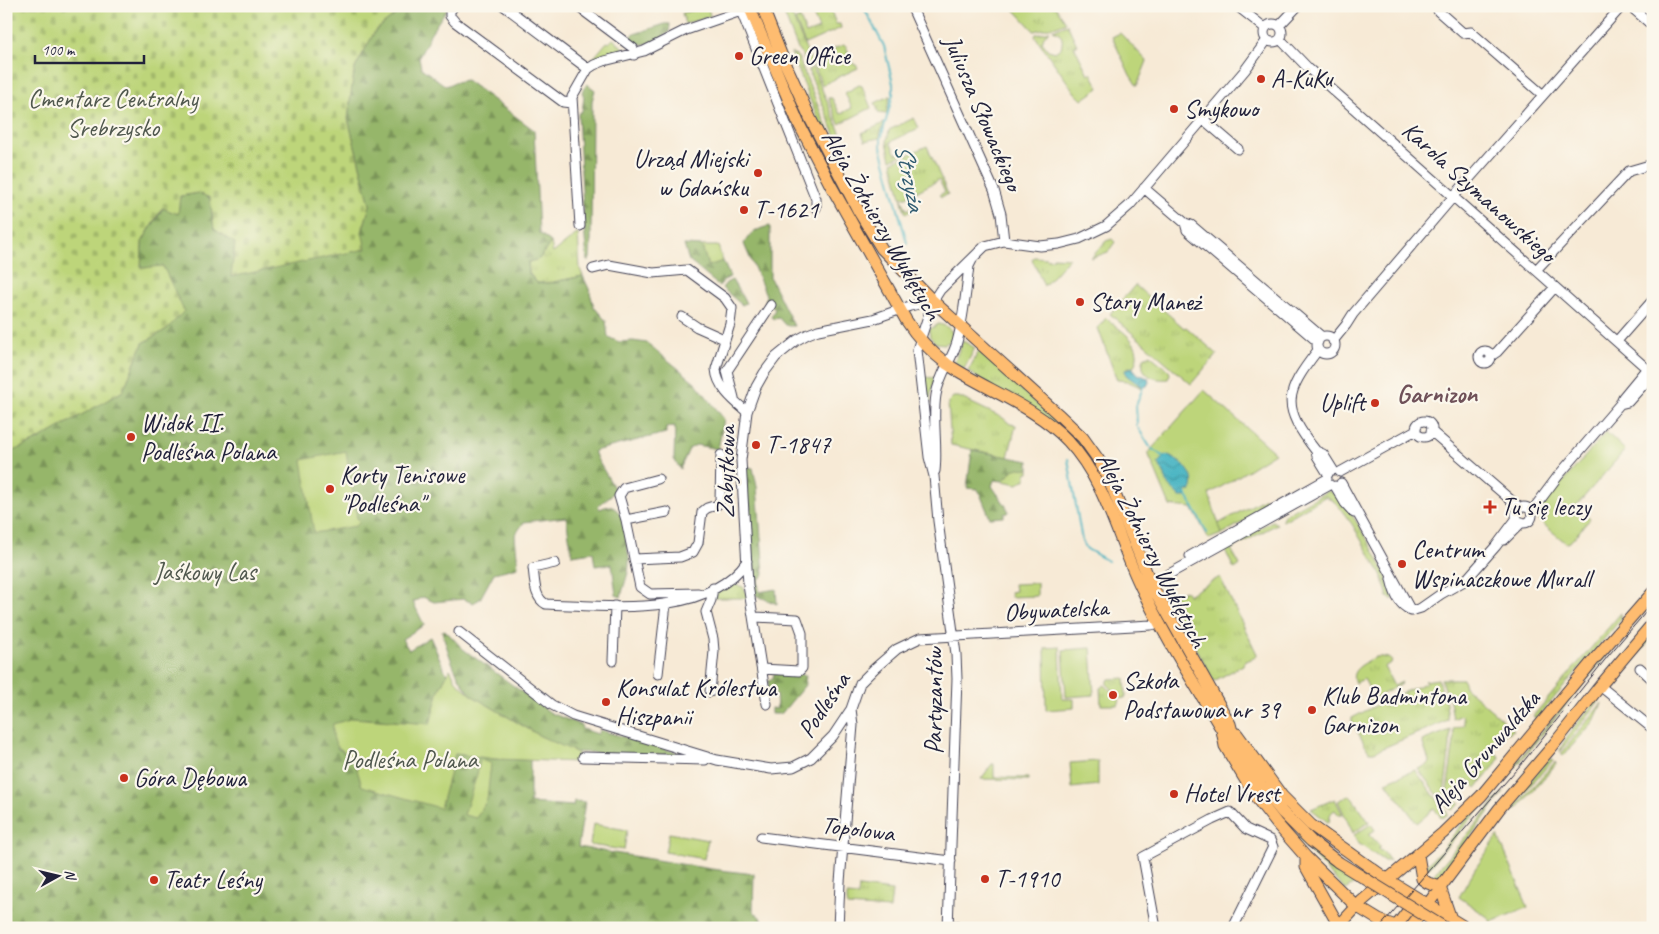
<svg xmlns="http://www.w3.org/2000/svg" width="1659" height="934" font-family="Caveat,sans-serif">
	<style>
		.grass { fill: url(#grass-tufts); stroke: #707c5a }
		.forest { fill: url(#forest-firs); stroke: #5c6c52 }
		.cemetery { fill: url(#cemetery-stones); stroke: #707c5a }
		.green { fill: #bdd57a; stroke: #707c5a }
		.water { fill: url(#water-waves); stroke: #346b7e }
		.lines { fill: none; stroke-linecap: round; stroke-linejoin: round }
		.stream { stroke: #47b4c2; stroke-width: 2 }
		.minor-casing { stroke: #424052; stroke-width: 11 }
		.major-casing { stroke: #424052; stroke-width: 13 }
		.minor { stroke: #fff; stroke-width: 9 }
		.major { stroke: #febc70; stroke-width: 11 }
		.tram { stroke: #22223b; stroke-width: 1 }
		.major-bridge-casing { stroke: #424052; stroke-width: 13; stroke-linecap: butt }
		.major-bridge { stroke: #febc70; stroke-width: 11 }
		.poi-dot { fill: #c8321e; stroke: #fbf7ec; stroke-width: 2 }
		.labels { text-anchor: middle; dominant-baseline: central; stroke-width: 4.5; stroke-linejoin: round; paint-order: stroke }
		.poi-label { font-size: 25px; fill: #22223b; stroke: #fbf7ec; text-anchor: start }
		.park-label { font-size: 25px; fill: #50584e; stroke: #fbf7ec }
		.street-label { font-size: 25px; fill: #22223b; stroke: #fbf7ec }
		.water-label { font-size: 26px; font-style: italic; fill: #315c71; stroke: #fbf7ec }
		.neighbourhood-label { font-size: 26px; font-weight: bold; fill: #6f5159; stroke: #fbf7ec }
	</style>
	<defs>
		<pattern id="grass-tufts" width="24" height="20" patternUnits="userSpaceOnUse" patternTransform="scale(1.25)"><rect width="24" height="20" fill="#bdd57a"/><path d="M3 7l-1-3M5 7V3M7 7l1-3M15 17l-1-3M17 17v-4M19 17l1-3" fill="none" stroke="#a2b76a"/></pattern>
		<pattern id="forest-firs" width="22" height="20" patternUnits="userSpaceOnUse" patternTransform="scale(1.25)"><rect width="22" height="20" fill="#96b66a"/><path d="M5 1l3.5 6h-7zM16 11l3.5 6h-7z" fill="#7a9458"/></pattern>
		<pattern id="cemetery-stones" width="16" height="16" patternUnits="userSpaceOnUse" patternTransform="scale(1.25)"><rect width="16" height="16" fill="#bdd57a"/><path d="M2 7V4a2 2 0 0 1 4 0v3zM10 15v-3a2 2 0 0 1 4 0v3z" fill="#a2b76a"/></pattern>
		<pattern id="water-waves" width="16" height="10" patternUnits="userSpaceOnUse" patternTransform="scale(1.25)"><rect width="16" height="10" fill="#47b4c2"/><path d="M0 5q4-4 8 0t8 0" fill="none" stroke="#3b929f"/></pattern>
	</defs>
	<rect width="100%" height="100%" fill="#fbf7ec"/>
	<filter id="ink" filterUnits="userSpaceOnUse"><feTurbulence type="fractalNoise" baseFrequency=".02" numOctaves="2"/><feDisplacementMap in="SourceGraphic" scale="10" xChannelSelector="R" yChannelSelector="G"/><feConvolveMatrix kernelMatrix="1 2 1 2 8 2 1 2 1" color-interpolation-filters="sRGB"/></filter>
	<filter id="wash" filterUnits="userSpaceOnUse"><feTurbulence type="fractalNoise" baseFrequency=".0096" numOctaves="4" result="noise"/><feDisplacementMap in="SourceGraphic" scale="20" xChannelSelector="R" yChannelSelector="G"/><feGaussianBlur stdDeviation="1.12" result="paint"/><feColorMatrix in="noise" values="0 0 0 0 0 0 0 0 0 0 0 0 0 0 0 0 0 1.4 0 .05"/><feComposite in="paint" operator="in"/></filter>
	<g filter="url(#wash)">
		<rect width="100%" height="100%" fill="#f7ead6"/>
		<path class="grass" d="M781,6H788L813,66L808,68L802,55L799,52Z
			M827,6L830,8L836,24H840L841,28L805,44L795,20L800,18L806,34L819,29L812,13Z
			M1011,6H1055L1066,22L1057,26L1034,31Z
			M708,7L710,16L685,24L682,13Z
			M1067,24L1077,45L1074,46L1088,74L1091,73L1099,88L1082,100L1075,93L1035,36L1036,34L1050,31L1044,36L1042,42L1048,50L1055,52L1061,48C1064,39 1062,33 1053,30Z
			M613,39L627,51L597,58L591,61L607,42L609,43Z
			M843,45L846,46L853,64L856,65L858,68L822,85L812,60L813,58Z
			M791,53L798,57L834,145L830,146C815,116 805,84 791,53Z
			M813,68L842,137L837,139L808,70Z
			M859,85L862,86L871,108L839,124L828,98H832L840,114L852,108L845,93Z
			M890,96L886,114L879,113L875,103Z
			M914,118L919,128L890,142L896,154L902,151L903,154L891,160L887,142L889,130Z
			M884,123L879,138L865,141L862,133Z
			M927,146L948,194L941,197L939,195L945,192L939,180L906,197H901L907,210L913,207L914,209L907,213L905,212L892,162Z
			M578,233L580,269L583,276L549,283H537L529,273L528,262L539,259L551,242L553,253Z
			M1112,239L1115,242L1108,252L1091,258L1106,241Z
			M1034,257L1047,258L1048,259H1053V257L1069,258L1044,286L1032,259Z
			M1135,285L1184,328L1186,327L1217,354L1191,384L1110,314Z
			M1106,318C1122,332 1147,344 1133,368L1128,367L1133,379L1140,386H1143L1142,388L1127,381L1117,380L1098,328Z
			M979,351L1036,403L1068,428L1094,460L1201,684L1154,604L1083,451L968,371Z
			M1150,355L1169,371L1170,374L1168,379C1154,381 1138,374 1144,358Z
			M923,377L935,378L930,397V407Z
			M953,397H959L1003,418L1010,424L1016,425L1008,457L951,445L948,402Z
			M1328,491C1344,494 1377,556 1385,573C1389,581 1389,590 1394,598L1392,600L1388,597L1382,576L1352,524L1336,503L1326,496L1283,521L1282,519L1284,515Z
			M1265,498L1271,506L1222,534L1218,524Z
			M1272,521L1277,524L1231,549L1240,565L1234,569L1224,548Z
			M1220,577L1257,654L1256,657L1244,662L1243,665L1214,681L1169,599L1185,590L1188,595Z
			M734,584L743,587L748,598H715C717,589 725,585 734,584Z
			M1621,613V619L1539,716L1536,718L1533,716Z
			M1653,633V637L1610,687V684Z
			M1612,646L1613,647L1513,770L1424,873L1427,864L1441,851L1469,815L1504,778Z
			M1376,657C1382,657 1389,656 1392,662L1384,667L1394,686L1402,682L1401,684L1367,703L1365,701L1373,696L1364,679L1355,683C1348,669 1366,663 1376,657Z
			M1125,678L1126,697L1122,699L1107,684L1109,679Z
			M1438,679L1446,703L1448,720L1374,752H1369L1352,722V718L1392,697L1426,683L1425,681Z
			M1441,679H1463L1465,687L1514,730L1498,737L1499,740L1492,750L1500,757L1494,767L1476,788L1467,779L1452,794L1460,804L1452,810L1445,804L1454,741L1453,729L1464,725L1462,715L1453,719L1450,701Z
			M1105,685L1120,700L1118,705H1101L1100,688Z
			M1605,693L1560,752C1562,738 1592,706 1602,694Z
			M1602,703L1594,721L1563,756L1561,754Z
			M1450,730V746L1443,802L1418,769L1428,765L1429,761L1422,741Z
			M1551,759L1553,760L1510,808H1507L1548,760Z
			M1555,762L1556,764L1516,810L1513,809Z
			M992,764H994V777L1028,778V780L981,779Z
			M1415,770L1448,814L1442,818L1434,809L1417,823L1386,782Z
			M1504,791L1442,875L1435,881L1429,880Z
			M1350,795L1369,822L1353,833L1338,801Z
			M1335,799L1343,815H1339L1335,810C1329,813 1330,817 1329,823L1311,809Z
			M1371,824L1375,830L1369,834L1381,847L1378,849L1380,851L1382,850L1390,861H1384L1358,843L1354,835Z
			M1287,827L1329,864L1356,883L1345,890Z
			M859,887L892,891L890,909L847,906V895L858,896Z"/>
		<path class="forest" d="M406,6H449L430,34L427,42L419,57L421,68L446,86L456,82L466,80L534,130L539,233L551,242L539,259L528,262L529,274L537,283H549L583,276L589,289L594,307L606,321L608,337L619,342L633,341L647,343L696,383L724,419L718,449L696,445L689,449L680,469L674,459L675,426L667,427L666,433L594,451L597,459L616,491L598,506L600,509C622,497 625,530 627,544C627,550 630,557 629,563C629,574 623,587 621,597L616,595L612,564L595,566L593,552L572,555L566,517L524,522L515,535L518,567L494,573L480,599L473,603L463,599L434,602L423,597L413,602L424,625L402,639L409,650L430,637L447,675L439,690L430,724L353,718L337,748L440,807L455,754L495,759L530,760V803L573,806L574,801L585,802L578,847L711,869L754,874L753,911L762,919L765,928H6V454L36,441L123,391L143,343L167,329L141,268L142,242L163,208L178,214L180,196L199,193L210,198L214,229L235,242L232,277L362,232L370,205L348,119L352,85L355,68L375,31Z
			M665,24H670L669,33C656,40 646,49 631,41V37L634,34Z
			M587,84L595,90L592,101L591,240L590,259L587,261L584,227L578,114L582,111L584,97L582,92Z
			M770,226V278L794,326H793L785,325L779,318L774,319L771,317L775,309L768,303L765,305L766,295L744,244C749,233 759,228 770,226Z
			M684,245L702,246L708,266L723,261L730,277L724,280L719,286L689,261Z
			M732,280L746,303L742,305L722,288L726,283Z
			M972,450L1029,461V469C1016,467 1012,471 1003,481L994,480L992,486C997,494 1005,503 1009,512L1008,513L1004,514V517L990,518L978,489L967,488Z
			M745,466L753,468L757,487L764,574L762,577L758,579L759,592L776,589L777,604L755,595Z
			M445,630L463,649L551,713L581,725L582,729L598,734L600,730L689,756L574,752L540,736L474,697C456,680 449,655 442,631Z
			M774,673L806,675L805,685L781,714H771V708L777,709L776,694L768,688L769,680L773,678Z"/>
		<path class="cemetery" d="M6,6H406L375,31L355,68L352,85L348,119L370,205L362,232L366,249L231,277L235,243L214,229L210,198L199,193L180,196L178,214L162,208L142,242L141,268L163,266L184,311L167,329L143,343L123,391L36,441L6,454Z"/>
		<path class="green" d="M1120,33L1147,61L1137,86L1130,75L1112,37Z
			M702,246H718L723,261L708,266Z
			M938,324C945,325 951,328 953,335L952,340L945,344L936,343L930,337L929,330Z
			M963,341L975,348L964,369L954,362Z
			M1204,390L1275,453C1252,467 1232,481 1209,494L1222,534L1209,539L1192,508L1170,506L1148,453Z
			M1606,432L1625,450L1576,506L1590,519L1570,542L1566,543L1537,519L1536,512L1558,480L1562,483Z
			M346,451L357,518L360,521L356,526L314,533L302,460Z
			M1019,468L1029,469V472L1026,473V480H1023L1018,484L1003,481L1013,470Z
			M1037,583V596L1011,597L1010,592L1015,591L1014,584Z
			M1060,647L1062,699H1074V708L1046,710L1045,648Z
			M1091,648L1094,695L1066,697L1063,650Z
			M450,669L457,682L474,697L540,736L578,753L577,762L495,759L455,754L440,808L362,786L353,757C336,747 332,745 333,724L353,718L430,724L439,690Z
			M480,760L491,763L487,800L476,818L464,815L477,774Z
			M1098,761V785L1072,788L1070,763Z
			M593,824L627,830L624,850L590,845Z
			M669,833L708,840L704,859L665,852Z
			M1498,836L1528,907L1491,922L1489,918L1459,897L1475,869Z"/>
		<path class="water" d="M1132,367L1138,374L1148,378L1149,382L1147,386L1144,387C1138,384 1132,380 1126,375L1125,370Z
			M1165,455C1180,459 1200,475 1190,492L1189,490L1184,493L1186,497H1180L1166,482L1165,475L1158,463Z"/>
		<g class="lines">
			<path class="stream" d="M863,6L884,46L893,84V94L881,139V147L907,243
				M1137,425L1136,406L1143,387
				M1138,428L1150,447
				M1152,449L1163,456
				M1068,459L1082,541L1087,549L1108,561
				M1185,493L1191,503
				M1192,505L1207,533"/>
		</g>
	</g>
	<g filter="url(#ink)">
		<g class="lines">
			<g class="minor-casing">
				<path id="minor" d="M454,6L450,11V16L455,22L563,102L571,103
					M504,6L588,69
					M577,6L633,48L634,55
					M739,6L816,199V208
					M911,6L994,190L1001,214L1004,241
					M1237,6L1265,28
					M1438,6V11L1463,33L1471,32L1543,95
					M1630,6L1653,26
					M1264 33a9 9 0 1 1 18 0a9 9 0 1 1-18 0Z
					M1279,26L1298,6
					M1280,39L1308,68L1653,374
					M1203,119L1238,149
					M1144,188L1185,223L1191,225L1322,337
					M1185,223L1187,230L1318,342
					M580,226L572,97L588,69L594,65L604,61L644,51L686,30L741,11
					M593,269L609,265L653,273L687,270L725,298L732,308L730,324L716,369C717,387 733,400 747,412
					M1536,270L1629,171L1653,164
					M682,317L697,327L724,339
					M1317 345a9 9 0 1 1 18 0a9 9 0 1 1-18 0Z
					M1333,341L1346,325L1353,314L1453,197L1622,6
					M1617,341L1653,300
					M1318,350C1284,394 1281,406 1316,451L1317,456L1328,474
					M1479 357a6 6 0 1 1 12 0a6 6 0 1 1-12 0Z
					M1491,356L1497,352L1555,287
					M734,398L727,371L771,305
					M1620,404L1628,402L1653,374
					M1416 429a8 8 0 1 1 16 0a8 8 0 1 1-16 0Z
					M1431,431L1520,508
					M1316,451L1323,454L1333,470
					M935,471C938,446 932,420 936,395C939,375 952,360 957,342C964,317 966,291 969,266L972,260
					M1340,472L1416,430
					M658,479L624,488L619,496L626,520L640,587L650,594L698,593
					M1341,483L1411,611
					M1335,486L1345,503L1354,513
					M1516 515a8 8 0 1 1 16 0a8 8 0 1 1-16 0Z
					M1531,512L1558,476L1620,404L1623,397L1647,368
					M626,520L667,512
					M1504,540L1522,522
					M1190,556L1327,479
					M634,559L680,557L693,552L698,543L702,512L707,508L717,505L720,501L721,455
					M555,563L533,568C535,581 534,598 546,604C608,606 706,619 747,561
					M1391,579C1394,592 1398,605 1411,610
					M1151,584L1330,485
					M1411,611L1421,608L1441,594L1466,580L1496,546L1517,518
					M755,617L797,619L802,633V668L799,671L762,669
					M459,632L552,705L573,716L717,760L771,769L793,767L811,758L833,736L851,709L860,683L875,668L897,649L920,638L1151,625L1160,623
					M613,661L615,606
					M1640,668L1653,680
					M658,674L666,604
					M1600,686L1653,729
					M710,692L714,651L713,639L706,612L711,600L713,588
					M767,704L748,585L741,460L747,412L756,387L764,373L776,357L797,340L808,334L818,330L873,319L910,306L933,301
					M583,757L705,760
					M761,837L951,861
					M948,924L960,928
					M838,928L840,882L853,725L851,709
					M948,928L957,679L956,654L938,521L934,476L929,457L917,350L933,301L940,290L985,246L1004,241L1040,246L1059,244L1079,239L1106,226L1130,205L1245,70L1267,40
					M1156,928L1143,857L1212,820L1230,812L1246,829L1270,840L1273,847L1233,928"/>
			</g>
			<g class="major-casing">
				<path id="major" d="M749,6L798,122L830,184L906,320C917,337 931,352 947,364C986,390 1035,406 1068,441C1107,483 1117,539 1142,589C1165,638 1195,684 1222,730L1236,744L1261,786L1282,812L1311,841L1338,862
					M762,6L781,54L811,120L858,210L882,249L933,301L1058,414L1083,438L1098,459L1108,477L1151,584L1230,724L1235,743
					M1222,730L1225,746L1255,796L1277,824L1306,857L1356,906L1379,920L1401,928
					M1237,734L1282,796L1311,825L1388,880L1466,928
					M1418,855L1422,879L1428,883L1440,887L1451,919
					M1306,857V867L1339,926
					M1337,928L1362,901L1443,833L1481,796L1592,662L1653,592
					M1395,928L1416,900
					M1410,928L1499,809L1551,748L1600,686L1653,623"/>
			</g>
			<use href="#minor" class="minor"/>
			<use href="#major" class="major"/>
			<path class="tram" d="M1379,928L1523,762L1608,656L1653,604"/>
			<g class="major-bridge-casing">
				<path id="major-bridge" d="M1338,862L1445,928"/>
			</g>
			<use href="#major-bridge" class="major-bridge"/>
		</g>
	</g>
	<g class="poi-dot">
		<circle cx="739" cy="56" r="5"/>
		<circle cx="1261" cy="79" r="5"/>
		<circle cx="1174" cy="109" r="5"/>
		<circle cx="758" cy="173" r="5"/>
		<circle cx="744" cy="210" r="5"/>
		<circle cx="1080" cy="302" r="5"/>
		<circle cx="1375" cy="403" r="5"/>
		<circle cx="131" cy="437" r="5"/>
		<circle cx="756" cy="445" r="5"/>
		<circle cx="330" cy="489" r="5"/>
		<path d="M1487.5 499.5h5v5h5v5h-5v5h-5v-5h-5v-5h5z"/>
		<circle cx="1402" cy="564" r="5"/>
		<circle cx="1113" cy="695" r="5"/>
		<circle cx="606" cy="702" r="5"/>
		<circle cx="1312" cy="710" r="5"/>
		<circle cx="124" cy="778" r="5"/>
		<circle cx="1174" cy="794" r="5"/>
		<circle cx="985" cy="879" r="5"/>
		<circle cx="154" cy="880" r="5"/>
	</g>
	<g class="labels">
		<g class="poi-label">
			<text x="749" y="56">Green Office</text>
			<text x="1271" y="79">A-KuKu</text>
			<text x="1184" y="109">Smykowo</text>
			<text x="748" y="159" text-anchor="end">Urząd Miejski<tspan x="748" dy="29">w Gdańsku</tspan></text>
			<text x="754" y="210">T-1621</text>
			<text x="1090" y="302">Stary Maneż</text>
			<text x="1365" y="403" text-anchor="end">Uplift</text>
			<text x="141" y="423">Widok II.<tspan x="141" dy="29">Podleśna Polana</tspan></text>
			<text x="766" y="445">T-1847</text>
			<text x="340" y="475">Korty Tenisowe<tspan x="340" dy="29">"Podleśna"</tspan></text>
			<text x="1501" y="507">Tu się leczy</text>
			<text x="1412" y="550">Centrum<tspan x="1412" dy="29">Wspinaczkowe Murall</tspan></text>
			<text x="1123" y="681">Szkoła<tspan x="1123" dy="29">Podstawowa nr 39</tspan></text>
			<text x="616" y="688">Konsulat Królestwa<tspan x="616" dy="29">Hiszpanii</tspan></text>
			<text x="1322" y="696">Klub Badmintona<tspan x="1322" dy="29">Garnizon</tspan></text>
			<text x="134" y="778">Góra Dębowa</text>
			<text x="1184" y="794">Hotel Vrest</text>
			<text x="995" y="879">T-1910</text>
			<text x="164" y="880">Teatr Leśny</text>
		</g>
		<g class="park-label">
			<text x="113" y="99">Cmentarz Centralny<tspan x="113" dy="29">Srebrzysko</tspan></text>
			<text x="205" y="572">Jaśkowy Las</text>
			<text x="410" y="760">Podleśna Polana</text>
		</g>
		<g class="street-label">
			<text transform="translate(983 113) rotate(67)">Juliusza Słowackiego</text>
			<text transform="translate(1479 192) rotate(42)">Karola Szymanowskiego</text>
			<text transform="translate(882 225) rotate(60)">Aleja Żołnierzy Wyklętych</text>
			<text transform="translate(726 472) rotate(-89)">Zabytkowa</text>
			<text transform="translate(1152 550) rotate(63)">Aleja Żołnierzy Wyklętych</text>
			<text transform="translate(1056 610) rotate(-3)">Obywatelska</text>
			<text transform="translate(934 701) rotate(-90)">Partyzantów</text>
			<text transform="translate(824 705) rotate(-56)">Podleśna</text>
			<text transform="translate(1485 752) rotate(-49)">Aleja Grunwaldzka</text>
			<text transform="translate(858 829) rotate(7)">Topolowa</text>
		</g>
		<g class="water-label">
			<text transform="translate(910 177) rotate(78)">Strzyża</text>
		</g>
		<g class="neighbourhood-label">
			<text x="1437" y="393">Garnizon</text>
		</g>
	</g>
	<rect width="1659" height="934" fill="none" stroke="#fbf7ec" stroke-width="25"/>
	<g transform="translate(58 876) rotate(82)" stroke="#fbf7ec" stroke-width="4" paint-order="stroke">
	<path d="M0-4L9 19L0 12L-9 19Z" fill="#22223b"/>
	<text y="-8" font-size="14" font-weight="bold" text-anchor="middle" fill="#22223b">N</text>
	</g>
	<path d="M35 55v8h109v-8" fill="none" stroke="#22223b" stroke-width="2.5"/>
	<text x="42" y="55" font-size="15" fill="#22223b" stroke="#fbf7ec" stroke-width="4" paint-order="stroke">100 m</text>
</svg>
